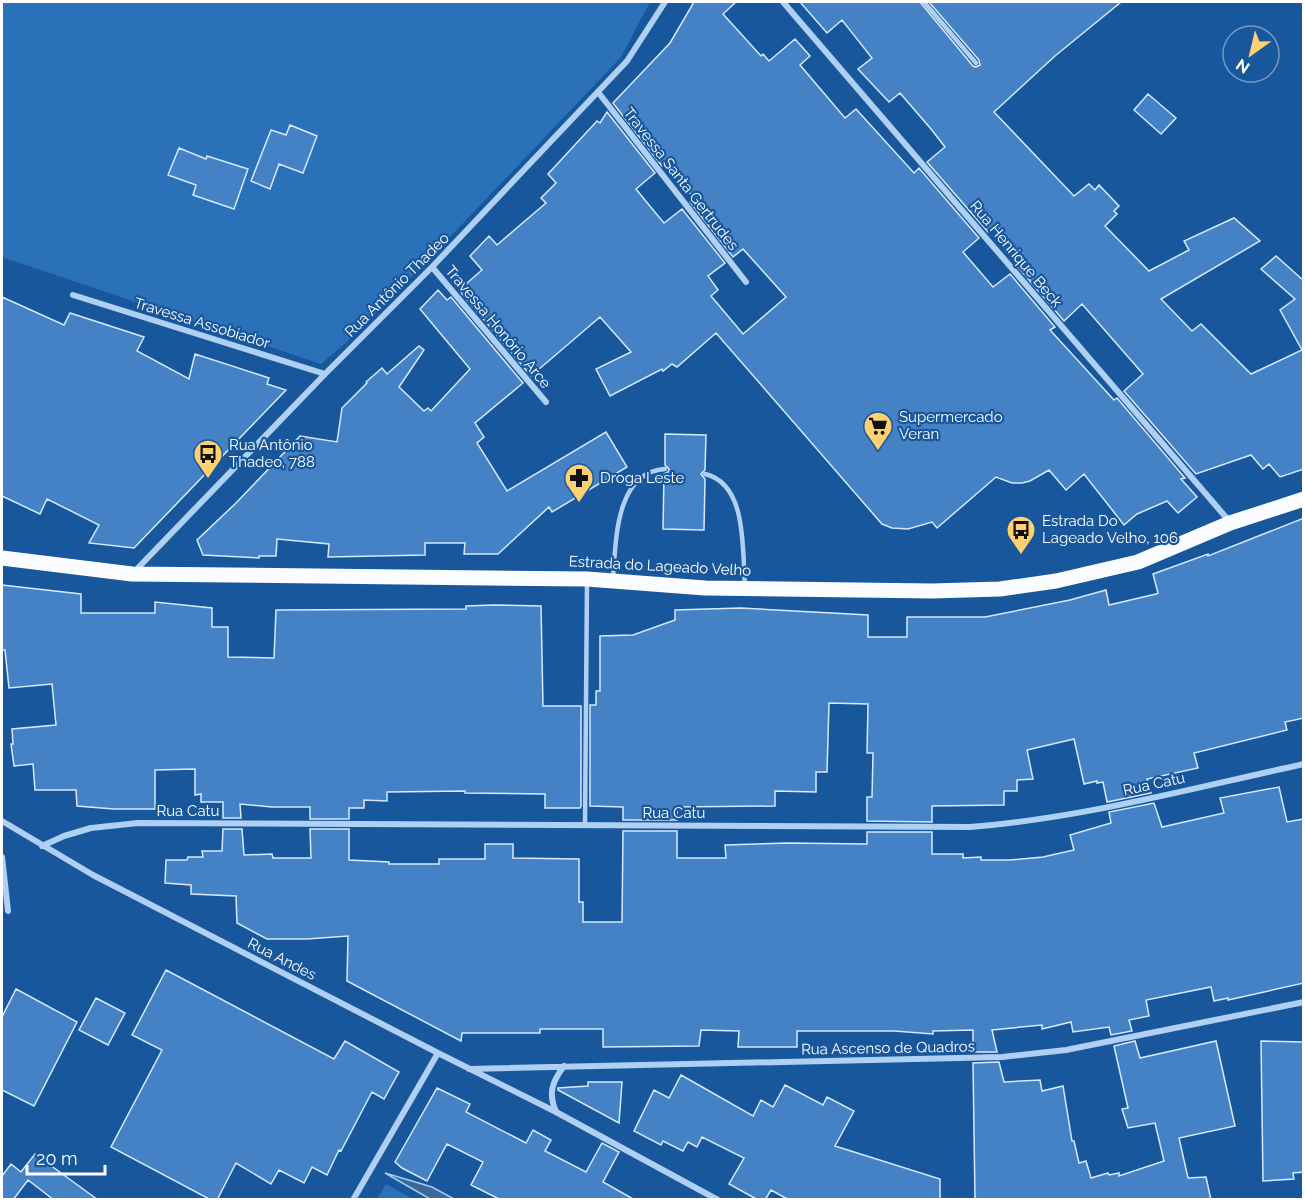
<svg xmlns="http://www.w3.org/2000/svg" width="1305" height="1201" font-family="Raleway,sans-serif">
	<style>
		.green { fill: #2b71ba }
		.water { fill: #3c699b; stroke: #a2cbf4; stroke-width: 1.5 }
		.building { fill: #4482c5; stroke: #d7e9fc; stroke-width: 1.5 }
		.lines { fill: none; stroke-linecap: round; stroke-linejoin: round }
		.service { stroke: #afd0f2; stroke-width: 4.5 }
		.minor { stroke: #afd0f2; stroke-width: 6 }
		.primary { stroke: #fafcff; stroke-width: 15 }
		.labels { text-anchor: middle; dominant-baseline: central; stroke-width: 4.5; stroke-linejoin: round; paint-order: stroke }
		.street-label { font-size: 15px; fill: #fff; stroke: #18579c }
		.poi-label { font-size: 15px; fill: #fff; stroke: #18579c; text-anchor: start }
	</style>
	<rect width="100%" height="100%" fill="#18579c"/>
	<path class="green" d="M2,2H650L621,57L432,256L350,339L321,364L2,257Z
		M386,1184L413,1199H377Z"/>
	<path class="water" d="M385,1173L432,1187L454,1199H430Z"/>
	<path class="building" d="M694,2H736L723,14L761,56L763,54L769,61L795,39L810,56L800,65L845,118L856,109L914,173L919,168L979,238L963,252L993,287L1010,274L1055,327L1050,330L1114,400L1117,398L1185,478L1181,479L1197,497L1178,513L1167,501L1137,514L1124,525L1084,474L1066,490L1049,470L1030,481L1022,483H1012L996,477L937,528L932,522L908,529L892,528L882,524L716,333L677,367L672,364L663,371L662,369L610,396L596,369L631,352L600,317L531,376L459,290L482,270L470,256L489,236L497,245L546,203L541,198L556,183L548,174L597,121L600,123L607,112L655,173L636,189L649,205L664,223L682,209L725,263L708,276L718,290L711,296L743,334L786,297L743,249L733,257L690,202L695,199L665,164L662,166L613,103L670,43Z
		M800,2H920L973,66L976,67L980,65L979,60L929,2H1121L1055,56L994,112L1074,196L1089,184L1095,190L1099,185L1119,206L1114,211L1117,214L1105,226L1149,271L1189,250L1184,241L1234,218L1260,241L1161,299L1192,331L1201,324L1251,374L1302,350L1280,310L1295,299L1261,269L1276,256L1304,281V469L1280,477L1269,464L1263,469L1251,455L1196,474L1124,391L1143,374L1082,304L1064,321L1018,267L1025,261L996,225L988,232L927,162L945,147L931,129L900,93L889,102L858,69L872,58L842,20L827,33Z
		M1148,94L1176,118L1161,134L1134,110Z
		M290,125L317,136L303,173L279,164L270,189L251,181L271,130L286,135Z
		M179,148L206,159L207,156L248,169L234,209L193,195L196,185L168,175Z
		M438,290L447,300L451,297L523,383L475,423L484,437L477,443L507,491L606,432L627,467L552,512L549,507L498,554H464L465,543H425V555L328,557L329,544L277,539L276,556H259V558L203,555L197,540L236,503L300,436L337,442L342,408L367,383L366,382L382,368L387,374L419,346L424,350L399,387L424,411L428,408L431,411L470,369L420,309Z
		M2,297L64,325L70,313L144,337L137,351L189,379L195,354L269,378L267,384L286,390L134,548L89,543L99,525L47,499L40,514L2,496Z
		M665,434L706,435L705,470L701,474L705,479L704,530L663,529L664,474L668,472L669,469L665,465Z
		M1304,518V718L1285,722L1287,730L1194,753L1198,768L1147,779L1151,793L1107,802L1103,782L1097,783V781L1084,784L1074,739L1027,750L1033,779L1017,780V791H1004V805L932,806V822L867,821V797H872L873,753H867L868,704L829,703L827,772H816V792L775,791V806L677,807V820H623V807L590,806V705H596V691H600V636L633,635L675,620V610L741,608L868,615V637H907V617H985L1070,600L1106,590L1109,605L1156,594L1158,593L1153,574L1208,554V556Z
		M2,585L81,594V613H155V602L212,608V627H228V657L274,658L276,610L466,609V606L494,605L541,606L543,706H581V806L580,808H545V794L465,793V791L387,792V801L364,800V808H349V819H310V807H272L240,804L241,818H223V802H201V794L195,795V769L155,770V809H114L77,806L76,790H35L33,764L14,766L11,744H13L12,729L56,725L52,684L9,688L5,650H2Z
		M1279,787L1287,822L1304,819V983L1228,1000V998L1214,1001L1211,987L1146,1000L1149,1016L1129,1020L1132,1031L1111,1035L1109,1027L1073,1032L1071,1022L1042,1029V1025L992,1030L997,1052H973V1030L933,1031V1034L894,1031H797V1047H738L739,1031L701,1030L699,1046L603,1047V1029H540V1033H462L461,1041L347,981L348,936L307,939H267L237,923L236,896L191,894V885L165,883L166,860H187L188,857H203L202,851H222L223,829H242L244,855L272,854L273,858H311L310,829H349V860L389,862V864H439V859H485V844H513V858L579,859V902H583V922H622L623,831H677V858H726L725,845L788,843L867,844V832H932V854H963V858L981,857V860H1010L1043,857L1074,850L1070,835L1111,823L1109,812L1154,803L1162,827L1224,813L1220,798Z
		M166,970L334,1059L345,1041L399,1072L384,1099L372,1092L341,1151L339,1150L327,1175L312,1167L304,1183L279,1170L271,1184L236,1163L217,1200H211L111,1147L162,1050L132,1035Z
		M16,989L77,1022L34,1106L2,1090V1017Z
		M96,998L125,1013L108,1045L79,1030Z
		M1135,1041L1140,1058L1216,1041L1235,1126L1179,1138L1188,1178L1206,1177L1211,1200H975L973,1063L999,1062L1004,1082L1040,1080L1042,1091L1063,1086L1072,1141H1074L1079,1163L1086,1161L1091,1178L1108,1173L1109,1175L1119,1173V1176L1164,1161L1155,1123L1128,1128L1122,1109L1128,1108L1114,1046Z
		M1261,1041L1304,1042V1172L1293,1173L1294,1179L1263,1181Z
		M681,1075L753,1116L761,1100L773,1107L785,1085L823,1105L827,1097L854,1111L835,1146L940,1179V1200H789L771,1190L765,1200H758L729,1184L744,1158L702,1137L697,1147L688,1142L683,1151L663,1141L661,1145L634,1131L654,1090L669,1098Z
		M588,1082H622L619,1123L558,1090V1088L588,1086Z
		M437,1088L470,1104L466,1112L526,1143L533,1130L551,1140L545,1151L586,1172L602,1143L619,1152L603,1182L635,1200H501L471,1185L483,1162L447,1144L427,1181L402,1168L395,1162Z
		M35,1154L98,1200H54L28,1180L13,1200H2V1176L11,1164L21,1172Z"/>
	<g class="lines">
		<path class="service" d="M924,2L976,63
			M705,474C748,484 742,551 745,586
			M613,578C616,542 615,472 665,469
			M585,824L587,582"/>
		<path class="minor" d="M783,2L1230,522
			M598,92L746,282
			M432,267L546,402
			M73,295L325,374
			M135,571L325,374L432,267L627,61L665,2
			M2,821L93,875L438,1053L556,1112L718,1200
			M42,846L64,836L91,828L138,823L970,827C1083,818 1193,788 1304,764
			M2,857L8,911
			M469,1069L1002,1057L1066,1050L1304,1002
			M556,1112C548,1093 552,1082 564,1066
			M353,1200L438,1053"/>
		<path class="primary" d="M2,558L132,574L587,579L705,588L932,591L1000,589L1056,581L1138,562L1230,523L1304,499"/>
	</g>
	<defs>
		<g id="supermarket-pin" transform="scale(1.5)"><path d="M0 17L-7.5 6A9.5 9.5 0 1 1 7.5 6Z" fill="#ffd070" stroke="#18579c"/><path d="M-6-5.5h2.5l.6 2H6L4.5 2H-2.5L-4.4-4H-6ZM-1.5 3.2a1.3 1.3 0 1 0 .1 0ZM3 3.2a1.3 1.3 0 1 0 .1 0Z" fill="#111"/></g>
		<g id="bus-pin" transform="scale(1.5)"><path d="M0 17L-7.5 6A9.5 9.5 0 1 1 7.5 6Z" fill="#ffd070" stroke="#18579c"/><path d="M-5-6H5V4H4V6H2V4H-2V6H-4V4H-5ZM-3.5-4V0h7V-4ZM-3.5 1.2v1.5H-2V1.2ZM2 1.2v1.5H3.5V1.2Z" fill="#111"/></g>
		<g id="pharmacy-pin" transform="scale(1.5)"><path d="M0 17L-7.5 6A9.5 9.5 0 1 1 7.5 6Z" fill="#ffd070" stroke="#18579c"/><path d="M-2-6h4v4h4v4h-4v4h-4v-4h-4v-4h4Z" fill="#111"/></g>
	</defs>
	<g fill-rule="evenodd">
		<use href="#supermarket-pin" x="878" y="426"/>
		<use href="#bus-pin" x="208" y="454"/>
		<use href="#pharmacy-pin" x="579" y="478"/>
		<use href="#bus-pin" x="1021" y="530"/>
	</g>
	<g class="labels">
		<g class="street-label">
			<text transform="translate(681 179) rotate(52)">Travessa Santa Gertrudes</text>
			<text transform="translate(1016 254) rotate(50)">Rua Henrique Beck</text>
			<text transform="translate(397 285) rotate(-45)">Rua Antônio Thadeo</text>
			<text transform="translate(202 323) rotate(17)">Travessa Assobiador</text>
			<text transform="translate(498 327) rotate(50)">Travessa Honório Arce</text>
			<text transform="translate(660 566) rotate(3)">Estrada do Lageado Velho</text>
			<text transform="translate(1154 784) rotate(-12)">Rua Catu</text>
			<text x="188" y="811">Rua Catu</text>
			<text x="674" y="813">Rua Catu</text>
			<text transform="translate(282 959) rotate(27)">Rua Andes</text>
			<text transform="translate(888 1048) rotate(-1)">Rua Ascenso de Quadros</text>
		</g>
		<g class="poi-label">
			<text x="899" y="417">Supermercado<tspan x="899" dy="17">Veran</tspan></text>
			<text x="229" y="445">Rua Antônio<tspan x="229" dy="17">Thadeo, 788</tspan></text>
			<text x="600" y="478">Droga Leste</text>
			<text x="1042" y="521">Estrada Do<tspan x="1042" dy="17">Lageado Velho, 106</tspan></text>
		</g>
	</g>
	<rect width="1305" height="1201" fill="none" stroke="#ffffff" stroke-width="6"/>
	<g transform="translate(1251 54) rotate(214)"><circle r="28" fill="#18579c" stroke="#749ac4" stroke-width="1.5"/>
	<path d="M0-4.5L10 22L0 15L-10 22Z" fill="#ffd070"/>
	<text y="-9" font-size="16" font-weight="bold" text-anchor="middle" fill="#ffffff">N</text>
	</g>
	<path d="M27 1165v9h78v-9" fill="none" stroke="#ffffff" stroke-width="3"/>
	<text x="36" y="1165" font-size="18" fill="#ffffff" stroke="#18579c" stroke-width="4.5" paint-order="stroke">20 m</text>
</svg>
